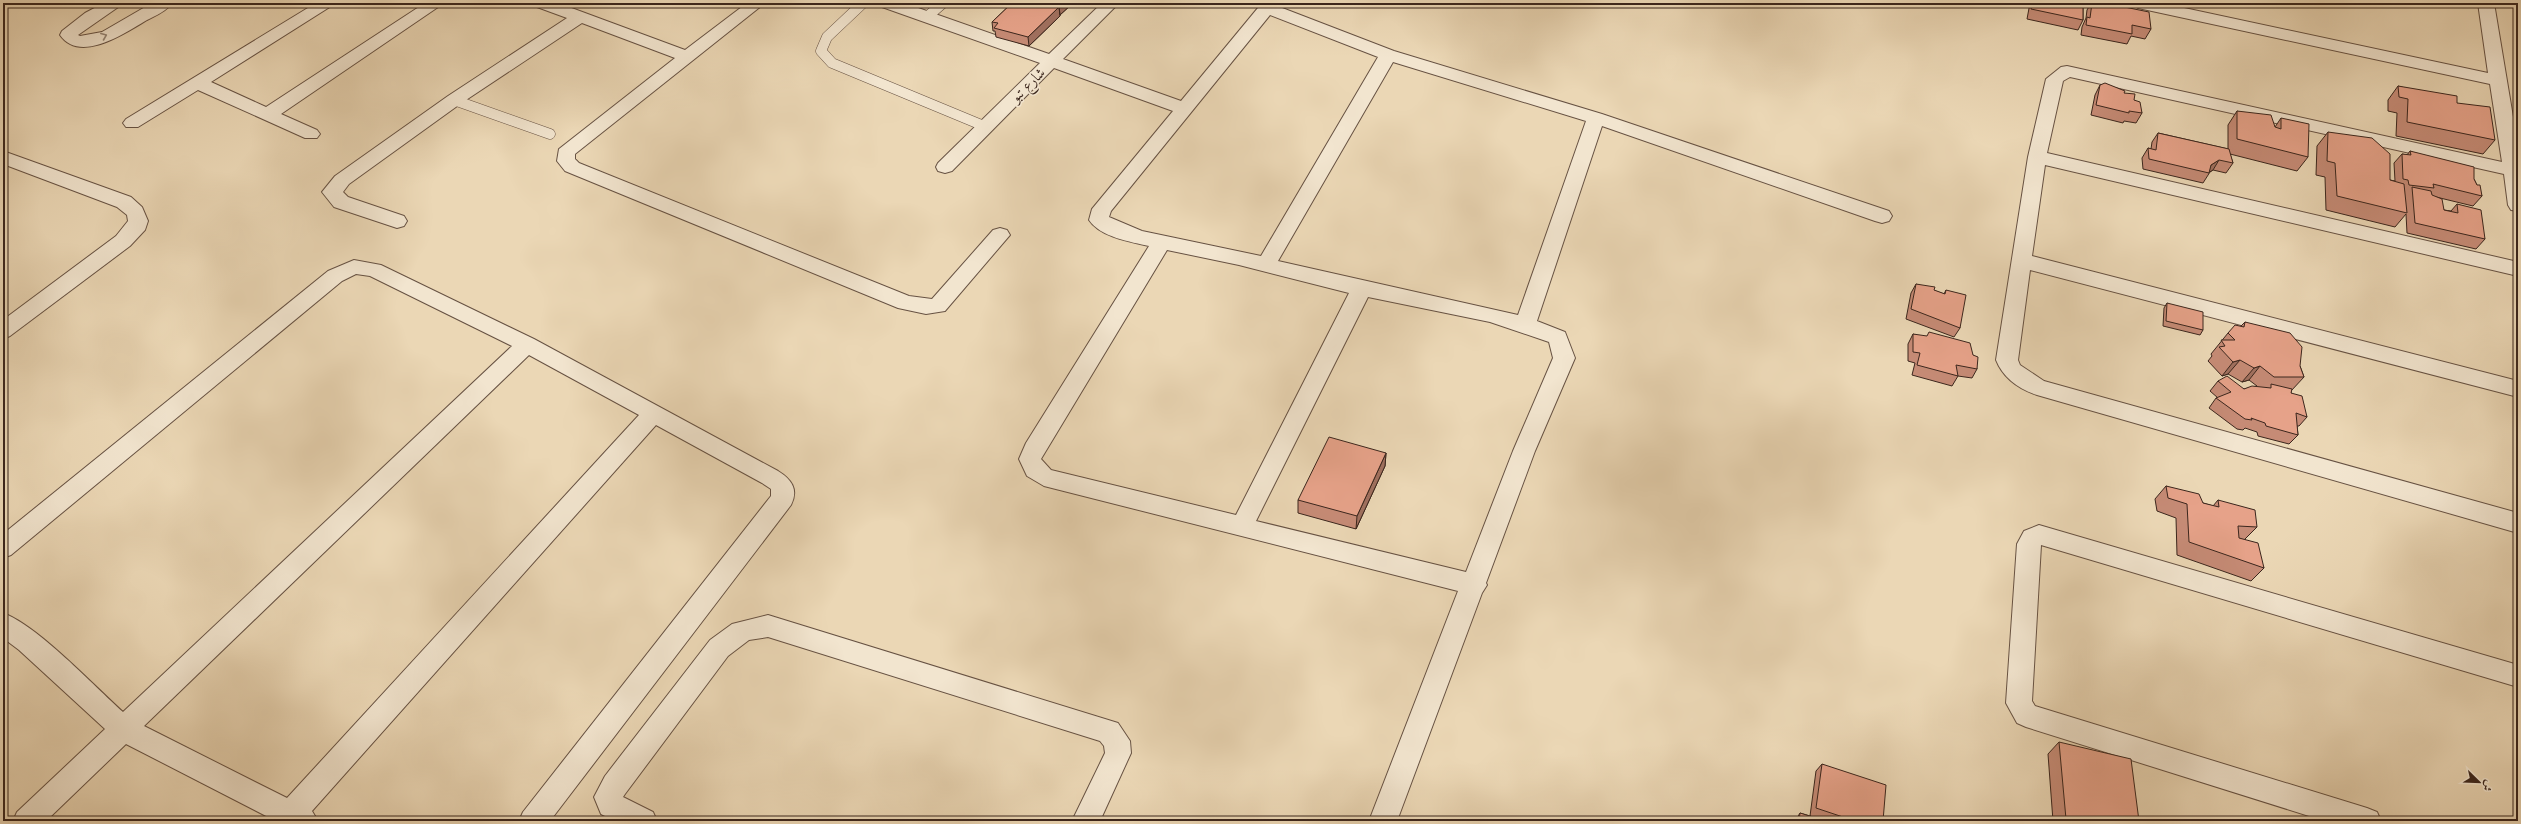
<svg xmlns="http://www.w3.org/2000/svg" width="2521" height="824" font-family="'IM FELL DW Pica',Amiri,serif">
	<style>
		.lines { fill: none; stroke-linecap: round; stroke-linejoin: round }
		.lane-casing { stroke: #675243; stroke-width: 11 }
		.street-casing { stroke: #675243; stroke-width: 2 }
		.lane { stroke: #f2e5cf; stroke-width: 10 }
		.street { fill: #f2e5cf; fill-rule: evenodd }
		.wall { fill: #c68b76; stroke: #3b261d }
		.shaded-wall { fill: #a17160; stroke: #3b261d }
		.building { fill: #e6a289; stroke: #3b261d }
		.oneway { stroke: #968676 }
		.labels { text-anchor: middle; dominant-baseline: central; stroke-width: 3; stroke-linejoin: round; paint-order: stroke }
		.street-label { font-size: 15px; fill: #3b261d; stroke: #f2e5cf }
	</style>
	<rect width="100%" height="100%" fill="#ebd7b5"/>
	<filter id="stains"><feTurbulence type="fractalNoise" baseFrequency=".005" numOctaves="4"/><feColorMatrix values="0 0 0 0 .2 0 0 0 0 .09 0 0 0 0 .02 0 0 0 .5 -.17"/></filter>
	<radialGradient id="worn" r=".72"><stop offset=".6" stop-color="#630" stop-opacity="0"/><stop offset="1" stop-color="#630" stop-opacity=".3"/></radialGradient>
	<g class="lines">
		<g class="lane-casing">
			<path id="lane" d="M863,3L827,37L821,51L832,63L984,126
				M928,16L943,3
				M454,100L550,134"/>
		</g>
		<g class="street-casing">
			<path id="street" d="M104,3H124L78,35L80,36L102,32L152,3H172C167,11 155,16 147,20C125,33 80,64 60,35L62,31L85,13Z
				M316,3H336L211,82L266,107L425,3H444L281,114L317,130L320,134L317,138H305L198,90L138,127H126L123,123L126,119Z
				M535,3H558L685,50L747,3H765L580,150L575,154V159L579,163L909,296L932,299L993,230L1000,228L1007,230L1010,235L945,311L926,314L898,308L565,171L557,161L559,149L675,58L582,23L460,104L349,184L343,192L348,197L404,216L407,221L404,226L397,228L334,207L322,192L335,176L448,96L567,18L537,7Z
				M880,3H904L1049,54L1102,3H1119L1063,59L1181,101L1262,3H1279L1277,6L1394,51L1602,114L1889,211L1892,216L1889,221L1882,223L1875,221L1602,126L1537,321L1565,332L1575,358L1535,451L1486,583L1487,585L1482,593L1397,821H1369L1458,591L1044,486L1027,476L1019,459L1026,443L1149,246C1131,242 1100,237 1089,220L1092,209L1173,111L1054,68L952,171L945,173L938,171L936,167L938,163L1040,63L882,7ZM1270,15L1378,57L1261,256L1142,231L1109,217L1111,211ZM1393,62L1586,121L1518,315L1278,261ZM1167,250L1239,265L1349,293L1236,515L1051,470L1041,459ZM1368,297L1490,322L1549,342L1553,358L1513,451L1466,572L1256,521Z
				M2130,3H2161L2488,73L2478,3H2494L2518,147V211L2511,210L2508,205L2504,174L2070,77L2063,81L2047,153L2518,262V276L2045,165L2032,256L2518,381V397L2030,270L2018,360L2020,365L2044,381L2518,513V533L2037,395C2019,389 2003,378 1996,360L2028,157L2046,79L2061,67L2067,66L2502,162L2490,84L2138,8Z
				M3,151L131,197L142,207L148,221L145,230L130,246L10,336L3,339V320L116,236L128,221L127,215L117,207L3,164Z
				M354,260L381,265L534,339L778,471C791,479 799,489 791,505L550,821H519L523,812L771,496V489L762,483L656,425L312,811L318,821H271L272,819L126,744L46,821H13L17,812L105,729L19,650L3,638V613C38,626 94,686 123,712L512,346L370,276L356,274L342,281L11,555L3,558V534L328,271ZM529,355L639,415L287,798L144,726Z
				M2039,525L2518,665V687L2041,545L2032,701L2035,706L2367,808L2377,812L2381,821H2325L2026,727L2017,723L2006,703L2017,544L2024,531Z
				M768,615L1118,723L1130,741L1131,753L1100,821H1072L1105,753L1104,746L1100,741L768,637L749,640L728,656L625,794L623,797L653,812L657,821H615L601,814L594,797L605,776L710,640L732,624Z"/>
		</g>
		<use href="#lane" class="lane"/>
		<use href="#street" class="street"/>
	</g>
	<path class="wall" d="M1012,3H1073L1060,15V16L1029,46L996,37L995,31H993L992,22Z
		M2030,3H2083V20L2078,30L2027,19Z
		M2091,3H2105L2151,29L2145,39L2131,36L2127,44L2081,35L2082,27L2086,18L2087,10Z
		M2100,85L2124,93L2134,100L2142,113L2136,123L2124,121L2123,123L2091,115L2095,95Z
		M2398,86L2457,103L2495,140L2483,154L2396,136L2397,113L2388,111V100Z
		M2237,111L2275,127L2281,118L2308,157L2297,171L2230,154L2233,163L2226,173L2213,170L2210,172L2203,183L2143,169L2142,158L2148,148L2151,149L2152,142L2158,133L2228,149V125Z
		M2328,132L2390,180L2395,181L2394,163L2402,154L2407,155L2410,151L2474,179L2482,196L2473,206L2436,197L2444,210L2451,211L2457,204L2485,239L2476,249L2407,233L2406,214L2395,227L2326,210L2325,177L2316,175L2317,146Z
		M1916,284L1944,294L1946,290L1960,328L1954,337L1906,319L1911,293Z
		M2167,303L2203,330L2200,335L2163,326L2164,308Z
		M2245,322L2300,366L2304,377L2291,391V393L2307,417L2299,426H2297L2298,435L2289,444L2258,436L2257,432L2245,428L2243,430L2237,429L2209,408L2216,398H2218L2210,391L2218,381L2244,389L2257,386L2249,380L2242,382L2228,374L2222,376L2208,361L2212,356L2211,354L2228,333L2241,326Z
		M1913,334L1973,355L1977,369L1972,378L1958,376L1952,386L1912,375L1915,363L1908,361V344Z
		M1386,453L1385,466L1356,529L1298,513V500Z
		M2166,486L2203,503L2213,506L2218,500L2257,527L2245,539L2264,568L2251,581L2177,555L2176,518L2157,511L2155,499Z
		M2059,742L2139,821H2053L2048,754Z
		M1822,764L1883,821H1826L1810,816L1816,771Z
		M1800,813L1826,821H1795Z"/>
	<path class="shaded-wall" d="M1062,3H1073L1060,15L1059,6Z
		M1059,7L1060,16L1029,46L1028,37Z
		M2219,160L2213,170L2208,173L2211,165Z
		M2240,360L2228,374L2222,376L2233,362Z
		M2260,366L2249,380L2242,382L2254,368Z
		M1386,453L1385,466L1356,529L1357,516Z"/>
	<path class="building" d="M1012,3H1047L1059,7L1028,37L994,28L998,23L992,22Z
		M1052,3H1062L1059,6Z
		M2033,3H2083V20L2031,9Z
		M2092,3H2105L2149,12L2151,29L2132,25V34L2086,25L2087,17L2090,18Z
		M2105,83L2125,91L2124,93L2135,94L2134,100L2140,102L2142,113L2129,111V113L2096,105L2100,85Z
		M2398,86L2457,96V103L2490,107L2495,140L2407,122L2408,99L2399,97Z
		M2237,111L2271,115L2275,127L2281,129V118L2309,124L2308,157L2237,139Z
		M2328,132L2372,138L2390,154V180L2404,184L2407,213L2337,196L2335,163L2327,161Z
		M2158,133L2229,149L2233,163L2219,160L2211,165L2209,173L2149,159L2148,148L2156,150Z
		M2410,151L2474,167V179L2477,185H2480L2482,196L2433,184L2434,188L2409,185L2408,180L2403,179L2402,154L2411,155Z
		M2412,187L2431,191L2432,195L2442,199L2444,210L2458,213L2457,204L2481,210L2485,239L2415,223Z
		M1916,284L1935,287L1934,290L1945,294L1946,290L1966,295L1960,328L1911,309Z
		M2167,303L2203,312V330L2166,321Z
		M2245,322L2290,333L2302,347L2300,366L2304,377H2274L2260,366L2254,368L2240,360L2233,362L2219,347L2225,346L2221,340H2235L2228,333L2235,325L2244,327Z
		M1929,332L1970,343L1973,355L1978,357L1977,369L1956,365L1958,376L1917,365L1920,353L1913,352V334L1927,336Z
		M2227,376L2244,389L2252,386L2271,388V384L2292,389L2291,393L2302,396L2307,417L2296,413L2298,435L2266,426L2265,423L2251,418L2252,420L2245,419L2216,398L2231,392L2218,381Z
		M1329,437L1386,453L1357,516L1298,500Z
		M2166,486L2199,494L2203,503L2219,507L2218,500L2255,510L2257,527L2238,526L2239,538L2258,543L2264,568L2189,542L2187,504L2168,498Z
		M2059,742L2131,759L2139,821H2076L2066,819Z
		M1822,764L1886,785L1883,821H1855L1816,808Z
		M1800,813L1826,821H1799Z"/>
	<defs><path id="oneway-chevron" d="M-2-3.5L2.5 0L-2 3.5" fill="none" stroke-width="1.6" stroke-linecap="round" stroke-linejoin="round"/></defs>
	<use class="oneway" href="#oneway-chevron" transform="translate(104 36) rotate(-22)"/>
	<g class="labels">
		<g class="street-label">
			<text transform="translate(1028 85) rotate(-44)">شارع تبو</text>
		</g>
	</g>
	<rect width="2521" height="824" fill="none" stroke="#ebd7b5" stroke-width="16"/>
	<rect x="4" y="4" width="2513" height="816" fill="none" stroke="#3b261d" stroke-width="2"/>
	<rect x="8" y="8" width="2505" height="808" fill="none" stroke="#3b261d"/>
	<g transform="translate(2479 782) rotate(113)" stroke="#f2e5cf" stroke-width="3" paint-order="stroke">
	<path d="M0-3L7 15L0 10L-7 15Z" fill="#3b261d"/>
	<text y="-6" font-size="11" font-weight="bold" text-anchor="middle" fill="#3b261d">ش</text>
	</g>
	<rect width="100%" height="100%" filter="url(#stains)"/>
	<rect width="100%" height="100%" fill="url(#worn)"/>
</svg>
